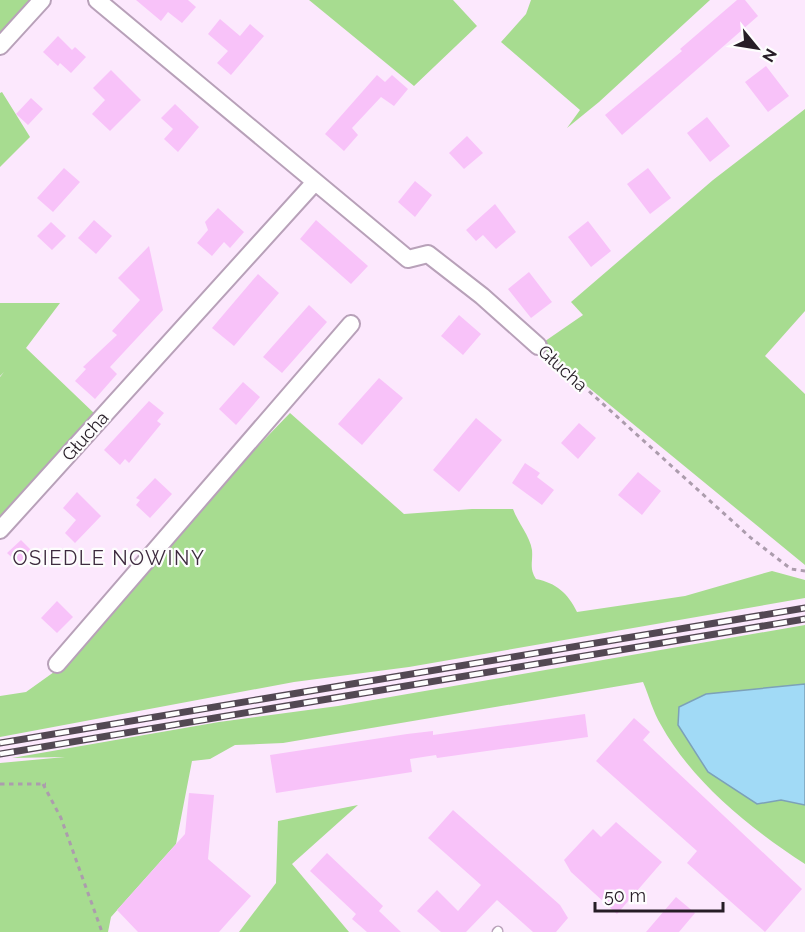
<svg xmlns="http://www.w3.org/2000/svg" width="805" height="932" font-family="Raleway,sans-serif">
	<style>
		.green { fill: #a7dc90 }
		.water { fill: #a1daf6; stroke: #7ca1b8; stroke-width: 1.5 }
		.building { fill: #f8c2f9 }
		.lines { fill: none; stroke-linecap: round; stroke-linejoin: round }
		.service-casing { stroke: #b8a1b9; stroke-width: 11 }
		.minor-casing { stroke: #b8a1b9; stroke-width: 20 }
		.path { stroke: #ac9cad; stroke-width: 3; stroke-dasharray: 4.5 4.5; stroke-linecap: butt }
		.service { stroke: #fff; stroke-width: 8 }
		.minor { stroke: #fff; stroke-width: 16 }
		.rail-casing { stroke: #534853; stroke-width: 7 }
		.rail { stroke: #fdfdfd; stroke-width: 4.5; stroke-dasharray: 14; stroke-linecap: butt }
		.labels { text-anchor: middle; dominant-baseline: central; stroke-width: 4.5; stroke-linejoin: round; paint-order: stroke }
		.street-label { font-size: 18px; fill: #261d26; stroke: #fdfdfd }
		.neighbourhood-label { font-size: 20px; letter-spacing: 1.5px; fill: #3e2b3f; stroke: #fdfdfd }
	</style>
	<rect width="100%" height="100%" fill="#fce8fd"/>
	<path class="green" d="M0,0H36L0,39Z
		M309,0H453L477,26L414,86Z
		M531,0H710L599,102L567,128L580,110L501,42L526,14Z
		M2,92L30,137L0,167V93Z
		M805,109V311L765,356L805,394V565L538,346L583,315L571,302L713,180Z
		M0,303H60L26,348L96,415L0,521V377L4,372L0,376Z
		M290,413L404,514L472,509H513C518,523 530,536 532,550C533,563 529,568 536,579C556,583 568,593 577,612L685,596L772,571L805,580V598L409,667L294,682L0,737V696L26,692L54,672L185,522Z
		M805,625V864C750,828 693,783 661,725C653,712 649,696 643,682L283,743L235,745L210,759L192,761L176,844L111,917L108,932H0V763L65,757L12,758L219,722L338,706Z
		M358,805L292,864L349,932H239L276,883L278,821Z"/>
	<path class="water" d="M805,684V805L781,800L757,804L708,772L678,725L679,707L706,694Z"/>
	<path class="building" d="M136,0H188L196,7L182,23L168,12L161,21Z
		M737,0H745L758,16L622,135L605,115L682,51L680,49Z
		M220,19L240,36L250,24L264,36L231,75L217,63L228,51L208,34Z
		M58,36L72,50L75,47L86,57L71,73L60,63L58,66L43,52Z
		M766,66L789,96L768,112L745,82Z
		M111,70L141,100L110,131L92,114L105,100L93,88Z
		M377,75L385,82L392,75L408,89L394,106L381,97L352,128L358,135L344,151L325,134Z
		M31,98L43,109L28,125L16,114Z
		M175,104L199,127L178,152L164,139L173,129L161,118Z
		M707,117L730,146L710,162L687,133Z
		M467,136L483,153L464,169L449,153Z
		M64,168L80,182L53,212L37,198Z
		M648,168L671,198L650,214L627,184Z
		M415,181L432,195L415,217L398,202Z
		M495,204L516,232L496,249L483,235L476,241L466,230Z
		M218,208L244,232L230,248L224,242L212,256L197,243L208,230L205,222Z
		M94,220L112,236L96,254L78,238Z
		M316,220L368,266L351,284L300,239Z
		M588,221L611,251L591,267L568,237Z
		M51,222L66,236L52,250L37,236Z
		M149,246L163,310L110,367L117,374L95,399L75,381L86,369L83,367L117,335L112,331L140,300L118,278Z
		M529,272L552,302L531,318L508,289Z
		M258,274L279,293L234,346L212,328Z
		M309,305L327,322L282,373L263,357Z
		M459,315L481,334L463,355L441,336Z
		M379,378L403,398L362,445L338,424Z
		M243,382L260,397L236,425L219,409Z
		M149,401L164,413L157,421L161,424L129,463L125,459L120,465L104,450Z
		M476,418L502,440L459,492L433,470Z
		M579,423L596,438L578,459L561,443Z
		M525,463L540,473L537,477L554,490L542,505L512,483Z
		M638,472L661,491L642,515L618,495Z
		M155,478L172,494L150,518L136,505L140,500L136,498Z
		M77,492L101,516L75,543L65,533L76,520L63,508Z
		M21,540L32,551L19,564L7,553Z
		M57,601L73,617L57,633L41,618Z
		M585,714L588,737L437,758L436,755L410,759L412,772L276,793L270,755L407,734L433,731V735Z
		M634,718L650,732L643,740L802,889L765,932L687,863L697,851L596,761Z
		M189,793L214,795L208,859L251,896L219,932H138L117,910L185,834Z
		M453,810L560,905L568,918L556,932H533L497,900L466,932H441L417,911L437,890L458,911L481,885L428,838Z
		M616,822L662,862L617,914L571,872L564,860L593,829L601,837Z
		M327,853L383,906L379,911L401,932H367L352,919L356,914L310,871Z
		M676,897L695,913L679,932H646Z"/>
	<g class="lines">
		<g class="service-casing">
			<path id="service" d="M497,932L498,931"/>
		</g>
		<g class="minor-casing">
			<path id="minor" d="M97,0L408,259L428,254L482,296L538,346
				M0,46L42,0
				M0,530L315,182
				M57,664L351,324"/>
		</g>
		<path class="path" d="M549,355L751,538L791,569L805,571
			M0,784H46
			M43,784L61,818L102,932"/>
		<use href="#service" class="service"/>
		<use href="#minor" class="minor"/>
		<g class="rail-casing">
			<path id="rail" d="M0,743L805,608
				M0,754L805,619"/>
		</g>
		<use href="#rail" class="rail"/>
	</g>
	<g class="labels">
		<g class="street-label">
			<text transform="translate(563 368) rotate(42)">Głucha</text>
			<text transform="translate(85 436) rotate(-48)">Głucha</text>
		</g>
		<g class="neighbourhood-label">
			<text x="109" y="558">OSIEDLE NOWINY</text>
		</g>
	</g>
	<g transform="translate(757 48) rotate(120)" stroke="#fdfdfd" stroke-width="4.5" paint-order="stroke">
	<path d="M0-4.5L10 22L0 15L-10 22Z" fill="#261d26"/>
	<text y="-9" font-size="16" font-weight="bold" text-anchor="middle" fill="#261d26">N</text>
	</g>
	<path d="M595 902v9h128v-9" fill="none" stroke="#261d26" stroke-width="3"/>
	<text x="604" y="902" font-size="18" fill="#261d26" stroke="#fdfdfd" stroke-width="4.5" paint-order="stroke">50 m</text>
</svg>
